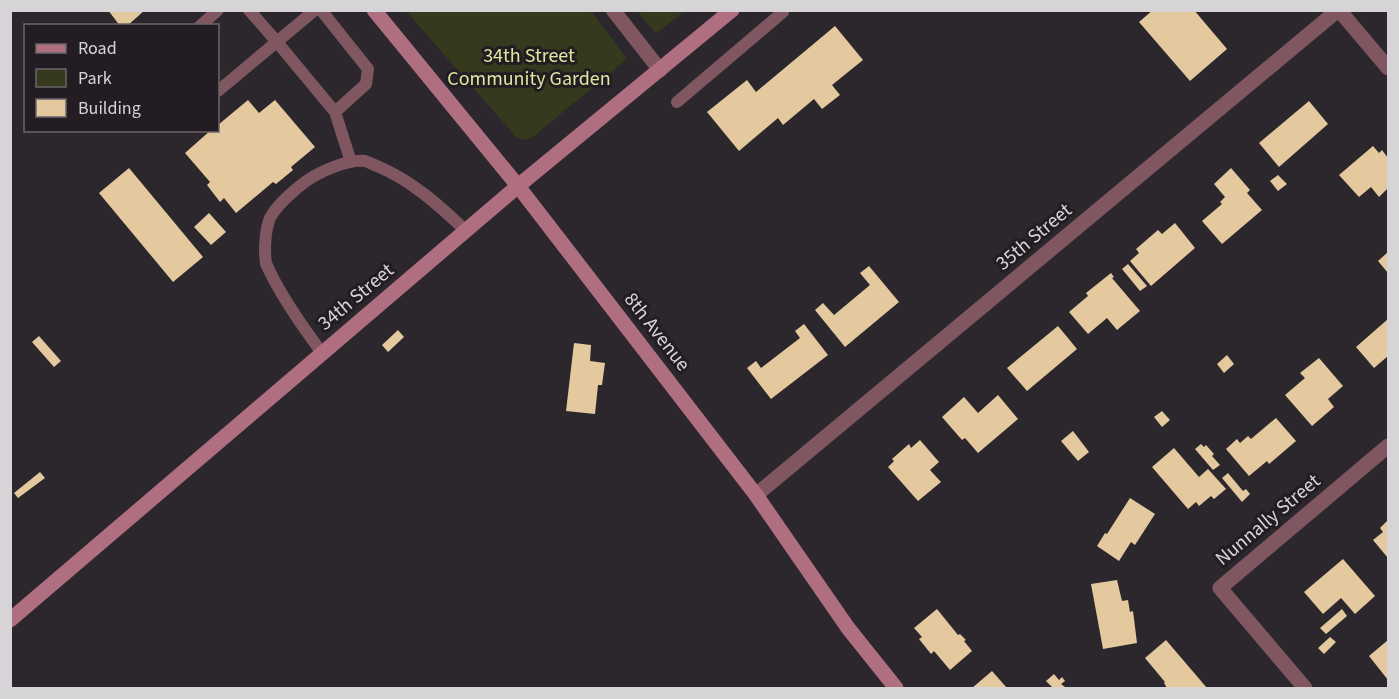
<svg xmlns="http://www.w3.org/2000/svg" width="1399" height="699" font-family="'Source Sans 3',sans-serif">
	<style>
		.green { fill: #35391e }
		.building { fill: #e5c99e }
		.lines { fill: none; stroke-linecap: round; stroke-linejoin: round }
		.lane { stroke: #805761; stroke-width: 12 }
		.street { stroke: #805761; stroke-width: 15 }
		.secondary { stroke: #b06f81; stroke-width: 15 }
		.labels { text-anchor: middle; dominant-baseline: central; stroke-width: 6; stroke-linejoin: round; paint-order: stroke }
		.park-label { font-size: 20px; fill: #dce89f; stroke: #231d23 }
		.street-label { font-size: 20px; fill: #d7d4d8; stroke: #231d23 }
	</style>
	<rect width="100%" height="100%" fill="#2c272d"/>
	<path class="green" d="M406,11H591L627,59L534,136C528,139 524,141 517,138Z
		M637,11H684L656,34Z"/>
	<path class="building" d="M108,10H145L127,26H120Z
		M1153,10H1194L1227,49L1190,81L1139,22Z
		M835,26L863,60L832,85L840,95L822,109L814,99L783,125L778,118L739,151L707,112L747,80L756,92Z
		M248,100L259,113L275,100L315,147L291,167L293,170L276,184L273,182L236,213L224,198L220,202L207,185L210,182L185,153L211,130H218V125Z
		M1309,101L1328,124L1279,167L1259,143Z
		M1373,146L1379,153L1382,150L1388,158V188L1379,197L1371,187L1359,197L1339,175Z
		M129,168L203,257L173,282L99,193Z
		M1231,168L1250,190L1247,193L1262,210L1222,244L1202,221L1222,204L1220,202L1225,197L1214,184Z
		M1278,175L1287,184L1278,191L1270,181Z
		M209,213L226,232L211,245L194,227Z
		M1175,223L1195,248L1151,286L1130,261L1139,253L1136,249L1158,230L1162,234Z
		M1388,252V273L1378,261Z
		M1128,264L1147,286L1140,291L1122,269Z
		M869,266L899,302L845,347L815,310L823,303L834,315L870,285L860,273Z
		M1111,273L1114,277L1112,278L1140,311L1117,330L1107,318L1088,334L1069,312L1088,296L1086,293Z
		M1388,319V356L1374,368L1356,347Z
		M804,324L828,355L771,399L747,368L756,361L761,368L800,338L795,331Z
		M1058,326L1077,349L1027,391L1007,368Z
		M398,330L404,337L388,352L382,345Z
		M39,336L61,361L54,367L32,342Z
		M574,343L591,345L590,361L605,363L602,385H598L595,414L566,411Z
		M1227,355L1234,364L1224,373L1217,364Z
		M1319,358L1343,386L1328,399L1334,407L1312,426L1285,395L1305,378L1300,373Z
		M998,395L1018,419L978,453L965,438L962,440L942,417L964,397L978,413Z
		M1162,411L1170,420L1162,427L1154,417Z
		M1276,418L1296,441L1269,464L1267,461L1249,476L1226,449L1237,439L1240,443L1248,436L1251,439Z
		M1073,431L1089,452L1078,461L1061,441Z
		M920,440L939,462L930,470L941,482L918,501L888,467L894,461L892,459L909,444L911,448Z
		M1201,444L1204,447L1206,445L1214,454L1212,456L1220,465L1213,470L1195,449Z
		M1174,448L1199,477L1208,469L1226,489L1214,499L1211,496L1199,506L1196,502L1188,509L1152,467Z
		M40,472L45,478L18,498L14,493Z
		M1228,473L1243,491L1246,489L1250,494L1242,502L1222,478Z
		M1130,498L1155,514L1135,545L1131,542L1119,561L1097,546L1105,533L1107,534Z
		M1388,520V558L1373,540L1383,532L1380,528Z
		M1343,559L1375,596L1355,614L1341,598L1323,614L1304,592Z
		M1117,580L1122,601L1128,600L1130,612L1133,611L1137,643L1103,649L1091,584Z
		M937,609L958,635L960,634L966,640L964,641L972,651L950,670L934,651L931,654L919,639L922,637L914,628Z
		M1342,609L1347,616L1326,634L1320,628Z
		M1330,637L1336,642L1324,654L1318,648Z
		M1166,640L1207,688H1171L1169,687L1167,688L1164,683L1165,682L1145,658Z
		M1388,640V680L1369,656Z
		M992,671L1007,688H972Z
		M1054,674L1059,680L1062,677L1065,681L1061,684L1065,687L1064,688H1053L1046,681Z"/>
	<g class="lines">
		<path class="lane" d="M249,10L277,42L335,112L366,84L368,69L321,10
			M200,26L218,10
			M218,91L315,10
			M677,102L783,12
			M335,112L351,162
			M322,353C305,330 288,306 274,280C272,275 268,269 266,263C264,251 265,230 270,218C276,206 294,190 305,182C319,172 347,159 365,161C369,162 374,165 377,166C411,180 440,206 466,231"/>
		<path class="street" d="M613,10L660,70
			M1339,10L1388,68
			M756,495L1338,10
			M1305,688L1220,588L1388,446"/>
		<path class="secondary" d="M374,10L518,186L756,495L848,628L896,688
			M10,620L518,186L732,10"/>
	</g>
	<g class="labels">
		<g class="park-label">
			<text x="529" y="56">34th Street<tspan x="529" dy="23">Community Garden</tspan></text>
		</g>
		<g class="street-label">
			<text transform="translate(1034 237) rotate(-40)">35th Street</text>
			<text transform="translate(356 297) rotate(-40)">34th Street</text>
			<text transform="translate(657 332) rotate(52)">8th Avenue</text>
			<text transform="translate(1268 520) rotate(-40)">Nunnally Street</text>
		</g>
	</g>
	<rect width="1399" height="699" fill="none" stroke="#d7d4d8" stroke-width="24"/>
	<rect x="24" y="24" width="195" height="108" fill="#231d23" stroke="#6b666b" stroke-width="1.5"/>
	<rect x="36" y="44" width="30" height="9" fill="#b06f81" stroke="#6b666b" stroke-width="1.5"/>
	<text x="78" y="54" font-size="18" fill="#d7d4d8">Road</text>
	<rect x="36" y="69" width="30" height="18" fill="#35391e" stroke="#6b666b" stroke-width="1.5"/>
	<text x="78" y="84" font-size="18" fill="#d7d4d8">Park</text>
	<rect x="36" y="99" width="30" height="18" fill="#e5c99e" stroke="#6b666b" stroke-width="1.5"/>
	<text x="78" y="114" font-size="18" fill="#d7d4d8">Building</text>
</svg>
